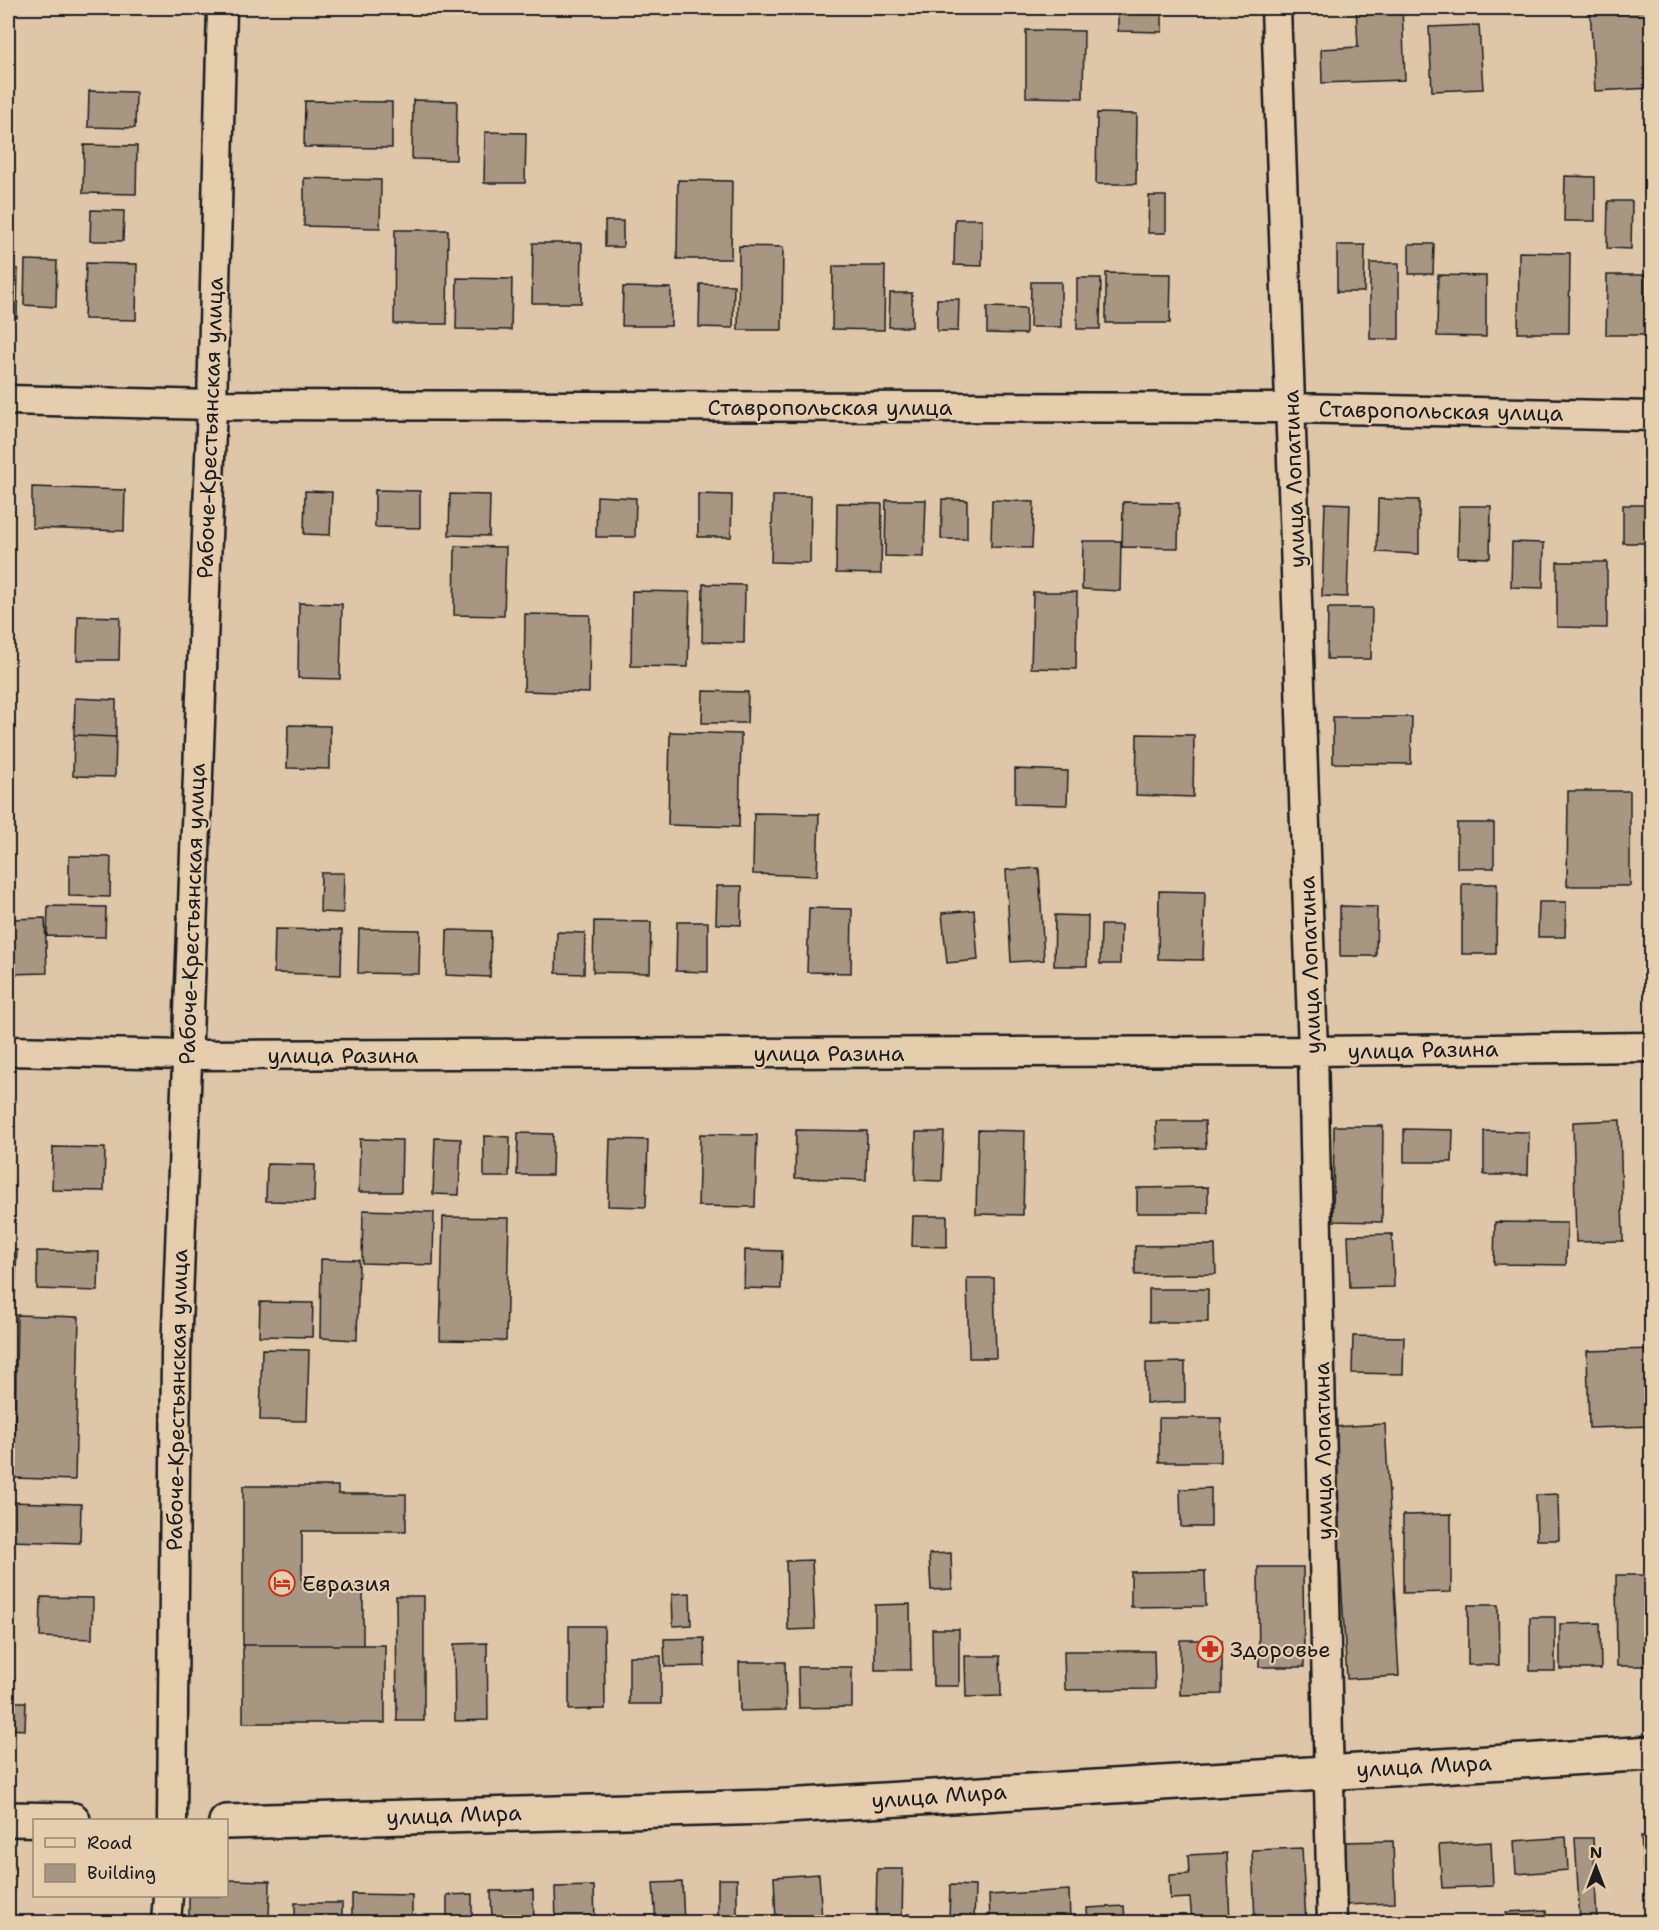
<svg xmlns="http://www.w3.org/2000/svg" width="1659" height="1930" font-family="'Shantell Sans',sans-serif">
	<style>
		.building { fill: #a79681; stroke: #1c1c1c; stroke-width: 1.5 }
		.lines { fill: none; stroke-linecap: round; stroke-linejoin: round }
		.street-casing { stroke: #1c1c1c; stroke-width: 33 }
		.secondary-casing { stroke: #1c1c1c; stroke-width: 38 }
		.street { stroke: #e5ceae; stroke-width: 28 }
		.secondary { stroke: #e5ceae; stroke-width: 33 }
		.labels { text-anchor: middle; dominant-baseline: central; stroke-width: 4.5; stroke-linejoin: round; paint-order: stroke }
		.street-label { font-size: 22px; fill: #1c1c1c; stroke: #e5ceae }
		.poi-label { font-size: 22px; fill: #1c1c1c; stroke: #e5ceae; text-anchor: start }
	</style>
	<rect width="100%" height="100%" fill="#ddc7a8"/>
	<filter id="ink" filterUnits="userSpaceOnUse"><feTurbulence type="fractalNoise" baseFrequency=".0167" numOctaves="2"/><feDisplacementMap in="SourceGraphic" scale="12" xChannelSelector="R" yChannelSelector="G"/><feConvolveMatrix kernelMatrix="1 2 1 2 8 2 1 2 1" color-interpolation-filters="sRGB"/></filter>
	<g filter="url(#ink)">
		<path class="building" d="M338,8H388V12L338,11Z
			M1118,8H1162V32L1118,31Z
			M1356,8H1402L1405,80L1322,83L1321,49L1358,47Z
			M1590,8H1652V88L1595,91Z
			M1479,25L1483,89L1432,91L1429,27Z
			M1026,30L1084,31L1083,98L1026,97Z
			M89,91L136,92L135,128L88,127Z
			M413,100L457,101L456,160L412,159Z
			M305,101L392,102V148L304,147Z
			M1097,113L1137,114L1136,184H1096Z
			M485,132L526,133L525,183H484Z
			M84,145L137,146L136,194L83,193Z
			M1565,176L1595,177V221H1564Z
			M304,178L381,180L380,228L304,226Z
			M678,180L732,181L731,259H677Z
			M1648,183H1652V251H1648Z
			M1149,196H1166V233H1148Z
			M1608,201H1632L1631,249L1607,248Z
			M91,210L124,211L123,241H90Z
			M955,219H982V266L954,265Z
			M605,221H623V247H605Z
			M395,230H448L447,324H394Z
			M533,243H582L581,303H532Z
			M1409,244H1434L1433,274H1409Z
			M1337,245H1365L1364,292H1337Z
			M739,246L783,247L782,330H738Z
			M1519,252L1570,253L1569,333H1518Z
			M25,260L57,261L56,307L24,305Z
			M86,263L137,264L136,320L84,319Z
			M1370,263H1399V339H1370Z
			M833,266H885L884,330L832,329Z
			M8,269H18L17,318L8,317Z
			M1106,273L1171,274L1170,323H1106Z
			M1438,275L1486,276V337L1437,336Z
			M1607,275H1645V335H1606Z
			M457,278L512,279L511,330L456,329Z
			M1077,278H1101L1100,329H1077Z
			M1031,282H1061V327H1030Z
			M700,284L734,285L733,328L699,327Z
			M623,287L671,288V326H622Z
			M890,293H912V327H889Z
			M937,299H959L958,331H937Z
			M987,307L1026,308V334L987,333Z
			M32,487L125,490L124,531L32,528Z
			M375,490L420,491V528L375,527Z
			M305,491L332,492L330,535L304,534Z
			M450,494L490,495L489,536L449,535Z
			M698,494L732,495L731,537H698Z
			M597,496L636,498L635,537H596Z
			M773,496H811L810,563L771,562Z
			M942,499L967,500V539H941Z
			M1378,499L1419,500V554L1377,552Z
			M886,500H926L924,557L885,556Z
			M992,500L1034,502L1032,548L991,547Z
			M1123,502L1179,503L1178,548L1122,547Z
			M837,503L882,504L881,574L836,573Z
			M1325,503L1350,504L1347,597L1322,596Z
			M1623,505H1652V543H1623Z
			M1459,506H1491L1490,558L1458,557Z
			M1083,541H1121L1120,591L1082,589Z
			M1512,542L1544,543L1543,588L1511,587Z
			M455,546L506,547L504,616L454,615Z
			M1557,562H1607V628L1557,627Z
			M703,584L745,585L744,643L702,642Z
			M632,591L690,592L688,667L631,666Z
			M1033,592H1077L1076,669L1031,668Z
			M299,603L342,604L340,679L298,678Z
			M1328,608H1372L1371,659H1327Z
			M525,614L590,615L589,693L524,691Z
			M78,616L120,617L119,660H77Z
			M703,691L748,692L747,723H702Z
			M75,698L116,700V737L74,735Z
			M1333,717H1412L1411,764L1333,763Z
			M288,725L330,726V769L287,768Z
			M670,732L741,734L739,827L668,825Z
			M1137,734L1194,735L1193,797L1136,795Z
			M74,735L116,737L115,777L73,776Z
			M1015,769L1068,771L1067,805L1015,804Z
			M1568,791H1630V886H1567Z
			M754,813L819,814L817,876L753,874Z
			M1457,823H1494V868H1457Z
			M69,856L111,857L110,897L69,896Z
			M1039,868L1044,960L1011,962L1006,870Z
			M321,873H344L343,913L320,912Z
			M1462,884H1497L1496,954H1462Z
			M717,886H742L741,925L716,924Z
			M1159,891L1205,892L1203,960L1158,959Z
			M1539,902H1566L1565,937H1538Z
			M48,906L106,907L105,937L47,936Z
			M1340,906L1377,907L1376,956H1340Z
			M809,908L852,909L851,973L807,972Z
			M974,910L978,960L947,963L942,913Z
			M1055,915L1088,916L1087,966H1054Z
			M45,918L47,973L9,974L8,919Z
			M594,921L651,922L650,973L593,972Z
			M677,922H708V972L676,971Z
			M1101,925H1121L1120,964H1100Z
			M275,929L342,930L341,975L274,973Z
			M359,929L420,930L419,974L358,973Z
			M447,930L491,931L490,977L446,975Z
			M557,932L585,933L584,974L556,973Z
			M1620,1120L1623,1241L1576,1242L1573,1122Z
			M1156,1121H1205L1206,1148L1157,1149Z
			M1334,1126H1383L1382,1222L1333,1221Z
			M1404,1129L1453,1130L1452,1162H1404Z
			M796,1130L867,1131L866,1180L795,1178Z
			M978,1130L1025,1131L1023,1215L976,1214Z
			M1484,1131L1529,1132L1528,1175H1484Z
			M916,1132H944L942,1181L915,1180Z
			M518,1133L553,1134L552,1175H517Z
			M700,1134L757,1135L755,1207L698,1206Z
			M484,1136L510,1137L509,1177H484Z
			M435,1138L461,1139L459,1195L433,1194Z
			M360,1139L402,1140L401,1192H359Z
			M610,1139L648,1140L646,1207L608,1206Z
			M53,1147L105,1148L104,1191L52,1190Z
			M267,1164L315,1165L314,1202L266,1201Z
			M1208,1187V1213H1137V1188Z
			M363,1210L434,1212L433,1265L362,1263Z
			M913,1216H947V1247L912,1246Z
			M443,1217L509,1218L506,1341L440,1340Z
			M1495,1222L1567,1223L1566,1265L1494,1264Z
			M1392,1234L1394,1287L1350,1288L1348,1235Z
			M1215,1245L1216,1274L1135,1275V1246Z
			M8,1250H17L15,1293H8Z
			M745,1250L782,1251L781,1289L744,1288Z
			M37,1251L99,1252L98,1291L37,1289Z
			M321,1259L359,1260L357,1340L320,1338Z
			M967,1278H994L996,1358H969Z
			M1149,1289H1208V1322H1149Z
			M260,1302L313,1303L312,1337L259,1336Z
			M17,1315L79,1317L75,1480L14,1478Z
			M1353,1336L1404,1337L1403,1374L1352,1373Z
			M262,1349L309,1350L307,1421L260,1420Z
			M1652,1349V1426L1589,1428L1587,1351Z
			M1185,1362V1402L1146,1403V1363Z
			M1159,1418H1221V1462H1159Z
			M1385,1424L1399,1676L1347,1679L1332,1427Z
			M243,1486H338V1494H406V1531H302V1586H363V1645H243Z
			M1211,1488V1527H1181L1180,1489Z
			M1558,1494L1559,1540H1537L1536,1495Z
			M8,1502L81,1504L80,1543L8,1541Z
			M1451,1514V1592L1403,1593V1515Z
			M951,1553L952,1589L931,1590L929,1554Z
			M812,1560L815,1629L788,1630L786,1561Z
			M1258,1567H1303L1304,1667H1259Z
			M1205,1571L1206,1606L1131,1607V1572Z
			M1616,1575H1652V1666H1617Z
			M690,1593L691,1625L673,1626L672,1594Z
			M396,1596H424V1721H397Z
			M41,1597L93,1598L92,1639L40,1637Z
			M910,1604L911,1670H875V1605Z
			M1468,1605H1498L1499,1665H1468Z
			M1530,1617H1555V1671H1530Z
			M1600,1623L1601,1669H1560V1624Z
			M569,1626H604L605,1709L569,1710Z
			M932,1629H959V1686H933Z
			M704,1638L705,1666L665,1667L664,1639Z
			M1180,1640H1222V1694L1180,1695Z
			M487,1643L488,1720L455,1721L454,1644Z
			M243,1645H385V1723H243Z
			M1064,1651H1154L1155,1689L1065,1690Z
			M629,1656H661V1704H629Z
			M965,1656H1000L1001,1696L966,1697Z
			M739,1662H785L786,1710L740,1711Z
			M798,1667H852V1707L799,1708Z
			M8,1702H26L25,1730L8,1729Z
			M1652,1836V1887L1645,1888L1641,1837Z
			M1566,1837L1568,1870L1516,1874L1514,1841Z
			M1575,1838H1593L1597,1922H1580Z
			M1393,1841L1395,1903L1342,1905L1340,1842Z
			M1491,1842L1493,1886L1442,1888L1439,1845Z
			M1302,1848L1306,1922H1255L1252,1850Z
			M1227,1853L1230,1922H1192L1190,1898L1170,1899L1169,1875L1189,1874L1188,1855Z
			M877,1869H903L902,1920L876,1919Z
			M819,1874L822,1920L776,1922L774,1877Z
			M718,1879H737V1922H718Z
			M226,1880L270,1881L269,1922H189V1896H226Z
			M682,1882L684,1922H656L653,1883Z
			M950,1885L975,1886L974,1922H949Z
			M594,1886L595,1922H556L555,1887Z
			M533,1890L534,1922H492L491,1891Z
			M1069,1890L1070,1922H990L989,1895Z
			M352,1894L412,1895V1922H352Z
			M472,1894V1922H447V1895Z
			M295,1903H342V1922H295Z
			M1124,1906L1125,1922H1088L1087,1908Z
			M1546,1910L1547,1922H1506V1912Z
			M907,1914L927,1916V1922H907Z"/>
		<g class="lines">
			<g class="street-casing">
				<path id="street" d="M1276,8L1313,1051L1332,1922
					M8,400L212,405L1292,408L1652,416
					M8,1051L186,1055L1313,1051L1652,1047
					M172,1820L176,1353L212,405L222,8
					M166,1922L168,1896"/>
			</g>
			<g class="secondary-casing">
				<path id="secondary" d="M8,1819L73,1820
					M226,1822L770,1807L1652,1753"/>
			</g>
			<use href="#street" class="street"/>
			<use href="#secondary" class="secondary"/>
		</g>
	</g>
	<defs>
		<g id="hotel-ring" transform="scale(1.35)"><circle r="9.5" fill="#e5ceae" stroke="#c8321e" stroke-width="1.5"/><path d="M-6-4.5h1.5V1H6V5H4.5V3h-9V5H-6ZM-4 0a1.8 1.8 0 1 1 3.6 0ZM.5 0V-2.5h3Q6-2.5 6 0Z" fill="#c8321e"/></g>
		<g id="pharmacy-ring" transform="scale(1.35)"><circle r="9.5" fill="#e5ceae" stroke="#c8321e" stroke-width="1.5"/><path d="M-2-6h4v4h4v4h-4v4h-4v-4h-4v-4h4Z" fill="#c8321e"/></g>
	</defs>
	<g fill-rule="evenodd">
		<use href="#hotel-ring" x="282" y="1583"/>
		<use href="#pharmacy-ring" x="1210" y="1649"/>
	</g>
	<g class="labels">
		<g class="street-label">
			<text x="830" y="407">Ставропольская улица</text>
			<text transform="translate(1441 411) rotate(1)">Ставропольская улица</text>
			<text transform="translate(210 428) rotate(-88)">Рабоче-Крестьянская улица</text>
			<text transform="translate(1294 479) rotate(-92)">улица Лопатина</text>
			<text transform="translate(192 914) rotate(-88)">Рабоче-Крестьянская улица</text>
			<text transform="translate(1310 965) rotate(-92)">улица Лопатина</text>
			<text transform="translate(1423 1050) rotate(-1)">улица Разина</text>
			<text x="829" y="1053">улица Разина</text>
			<text x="343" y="1055">улица Разина</text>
			<text transform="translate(177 1400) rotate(-89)">Рабоче-Крестьянская улица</text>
			<text transform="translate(1323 1451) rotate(-91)">улица Лопатина</text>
			<text transform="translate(1424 1766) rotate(-3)">улица Мира</text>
			<text transform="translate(939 1796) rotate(-4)">улица Мира</text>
			<text transform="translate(454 1815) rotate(-2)">улица Мира</text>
		</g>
		<g class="poi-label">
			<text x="302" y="1583">Евразия</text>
			<text x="1230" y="1649">Здоровье</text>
		</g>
	</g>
	<rect width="1659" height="1930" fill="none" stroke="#e5ceae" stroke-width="30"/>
	<rect x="15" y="15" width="1629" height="1900" fill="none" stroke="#1c1c1c" stroke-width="2" filter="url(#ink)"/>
	<rect x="33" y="1819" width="195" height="78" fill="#e5ceae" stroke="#958774" stroke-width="1.5"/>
	<rect x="45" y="1838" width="30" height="9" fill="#e5ceae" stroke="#958774" stroke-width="1.5"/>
	<text x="87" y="1849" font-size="18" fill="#1c1c1c">Road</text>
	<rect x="45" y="1864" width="30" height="18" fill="#a79681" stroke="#958774" stroke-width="1.5"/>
	<text x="87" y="1879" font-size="18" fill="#1c1c1c">Building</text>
	<g transform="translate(1596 1867)" stroke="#e5ceae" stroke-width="4.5" paint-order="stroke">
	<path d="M0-4.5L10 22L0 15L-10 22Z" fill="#1c1c1c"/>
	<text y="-9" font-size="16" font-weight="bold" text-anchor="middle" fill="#1c1c1c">N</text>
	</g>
</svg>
